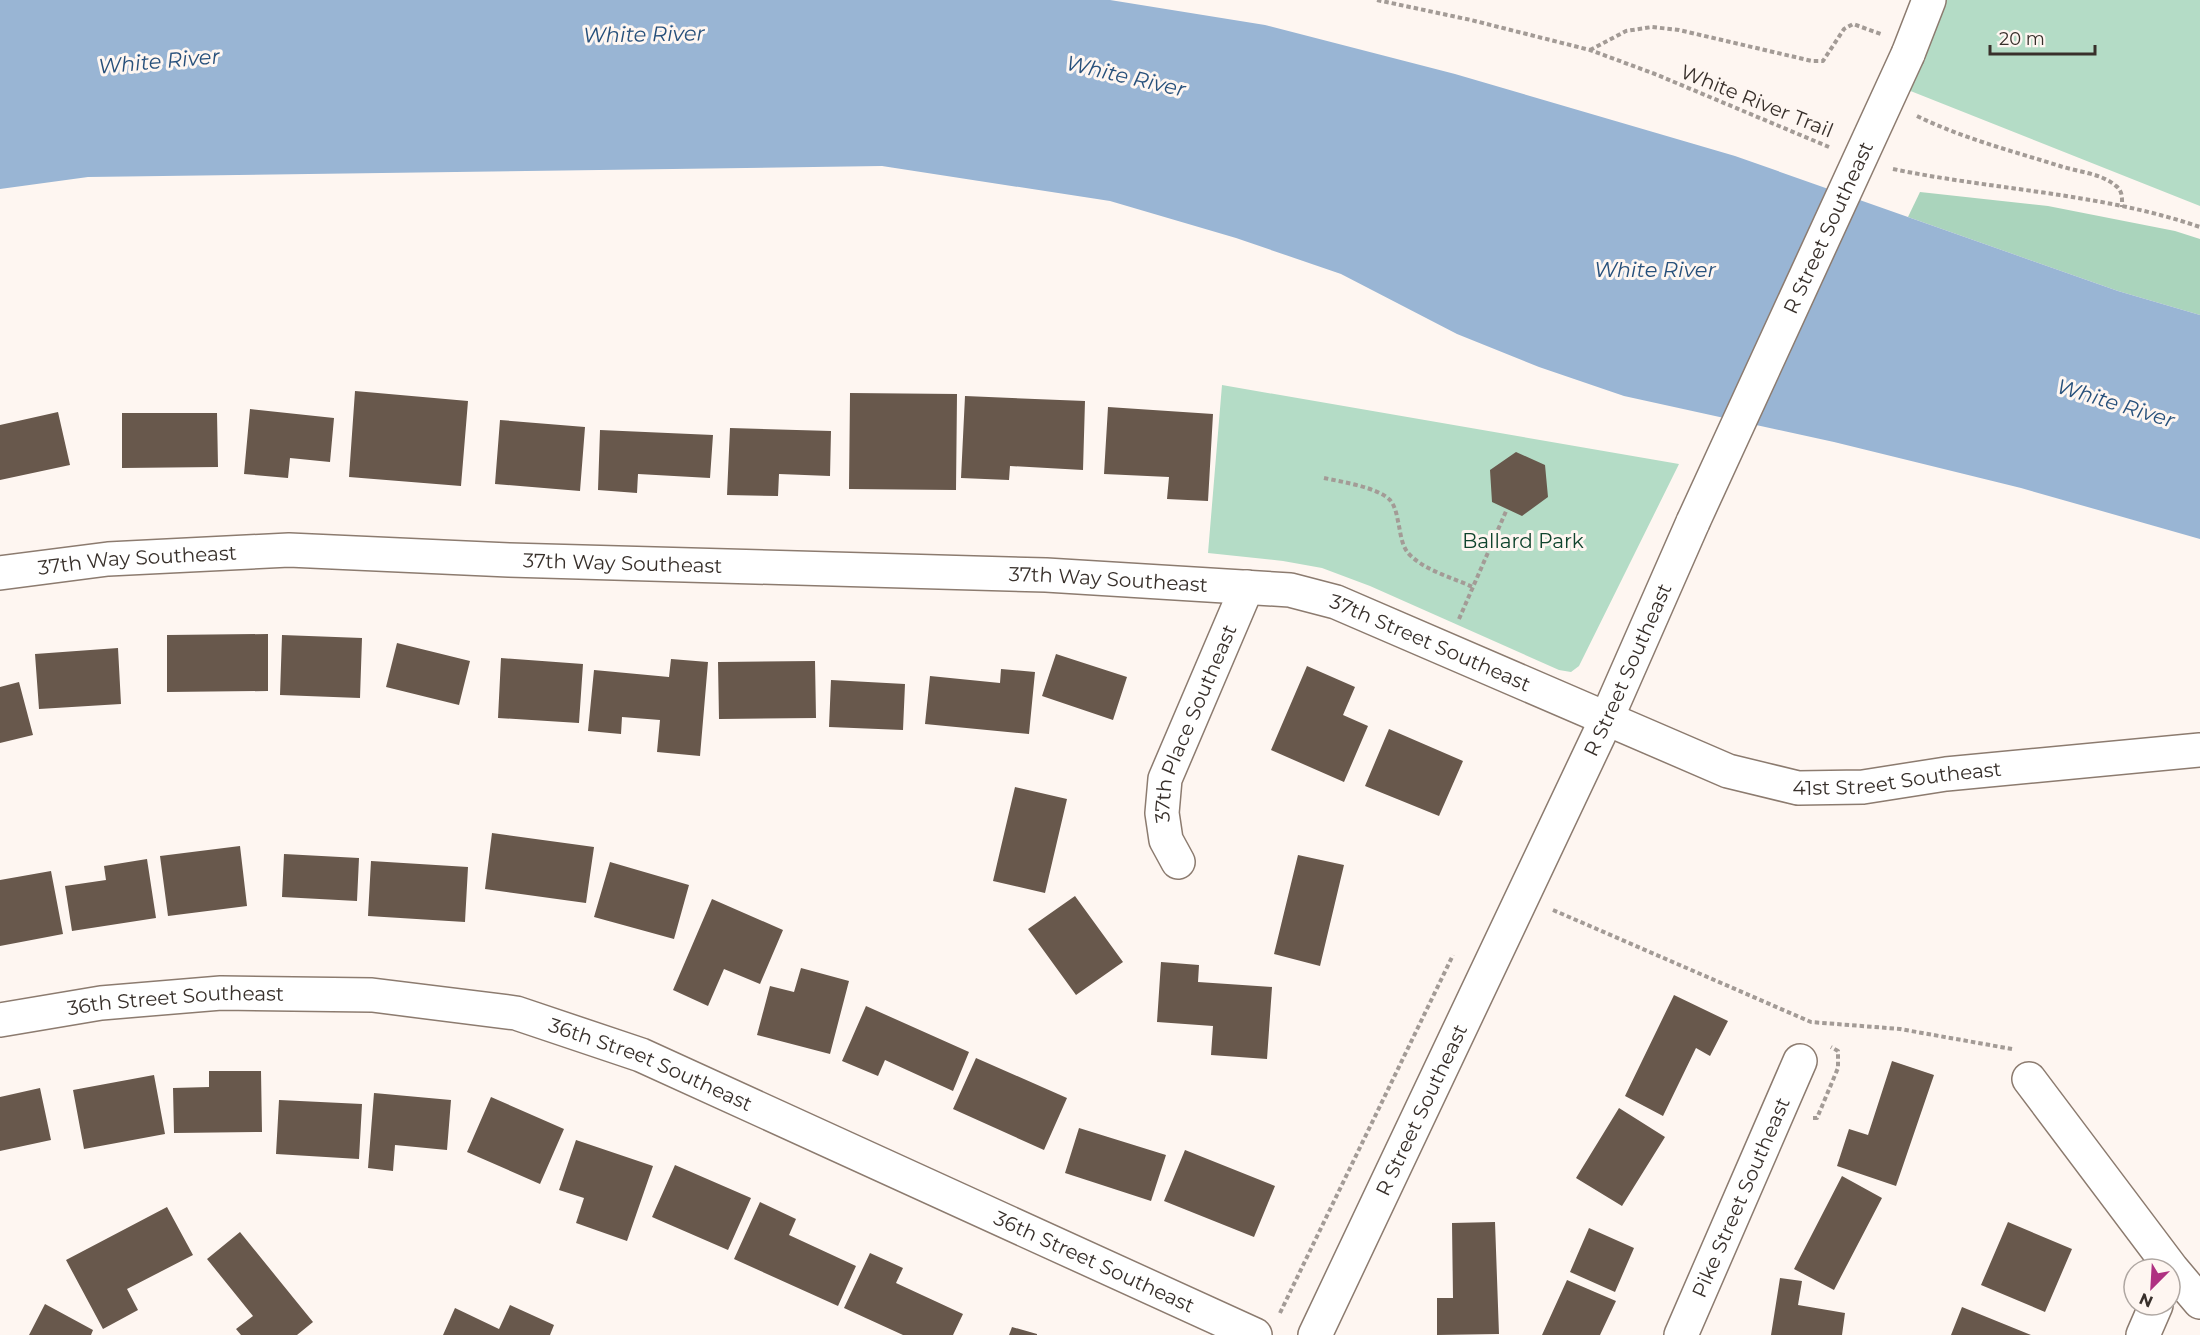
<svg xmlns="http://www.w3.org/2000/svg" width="2200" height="1335" font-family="Montserrat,sans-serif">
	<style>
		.green { fill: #b4dcc6 }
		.forest { fill: #aad4bc }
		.water { fill: #99b5d4 }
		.building { fill: #68584c }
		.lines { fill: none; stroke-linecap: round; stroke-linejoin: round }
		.minor-casing { stroke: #8c7b6f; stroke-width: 36 }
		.path { stroke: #a39b96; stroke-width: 4; stroke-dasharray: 4.5 3; stroke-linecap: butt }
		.minor { stroke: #fff; stroke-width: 33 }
		.minor-bridge-casing { stroke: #8c7b6f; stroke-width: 36; stroke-linecap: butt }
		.minor-bridge { stroke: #fff; stroke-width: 33 }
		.labels { text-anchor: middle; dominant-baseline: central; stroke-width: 6; stroke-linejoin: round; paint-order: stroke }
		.street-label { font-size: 20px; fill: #38302b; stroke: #fef6f1 }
		.park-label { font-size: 20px; fill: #0f442d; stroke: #fef6f1 }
		.water-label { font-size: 21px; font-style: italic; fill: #27507b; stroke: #fef6f1 }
	</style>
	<rect width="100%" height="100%" fill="#fef6f1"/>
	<path class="green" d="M1943,0H2200V206L1908,90Z
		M1222,385L1679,464L1579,666L1571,672L1559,670L1370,586L1322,568L1283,561L1208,553Z"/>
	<path class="forest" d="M1920,192L2048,206L2175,231L2200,239V315L2118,291L1908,217Z"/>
	<path class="water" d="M0,0H1110L1265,25L1455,74L1735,156L2118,291L2200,315V539L2021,488L1834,442L1624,396L1539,367L1457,334L1341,274L1236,238L1110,201L882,166L88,177L0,189Z"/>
	<path class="building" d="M355,391L468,401L461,486L349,477Z
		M850,393L957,394L956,490L849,489Z
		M965,396L1085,401L1083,470L1010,466L1009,480L961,478Z
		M1108,407L1213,414L1208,501L1167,499L1169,477L1104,474Z
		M250,409L334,418L330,462L290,458L288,478L244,474Z
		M58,412L70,465L0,480V425Z
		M122,413H217L218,467L122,468Z
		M500,420L585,427L580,491L495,484Z
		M730,428L831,431L830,476L779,474L778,496L727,495Z
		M600,430L713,435L710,478L638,474L637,493L598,490Z
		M1516,452L1545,465L1548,497L1522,516L1492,502L1490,470Z
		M268,634V691L167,692V635Z
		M282,635L362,638L360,698L280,695Z
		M397,643L470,661L459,705L386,687Z
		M118,648L121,704L39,709L35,654Z
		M1056,654L1127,677L1113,720L1042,696Z
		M501,658L583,664L579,723L498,718Z
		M671,659L708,662L700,756L657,752L660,720L622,717L621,734L588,731L594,670L669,677Z
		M815,661L816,718L719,719L718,662Z
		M1307,666L1355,687L1343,715L1368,726L1344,782L1271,750Z
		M1001,669L1035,672L1029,734L925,724L930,676L1000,683Z
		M831,680L905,684L903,730L829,727Z
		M19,682L33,735L0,743V687Z
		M1389,729L1463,761L1439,816L1365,786Z
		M1015,787L1067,799L1045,893L993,881Z
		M492,833L594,847L586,903L485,889Z
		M240,846L247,906L168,916L160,856Z
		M284,854L359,858L357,901L282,897Z
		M1298,855L1344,865L1320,966L1274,954Z
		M147,859L156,918L72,931L65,886L106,880L104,866Z
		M371,861L468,867L465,922L368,916Z
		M610,862L689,885L674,939L594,917Z
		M51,871L63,934L0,946V880Z
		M1075,896L1123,962L1076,995L1028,929Z
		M712,899L783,930L760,984L724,969L708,1006L673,990Z
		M1161,962L1199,965L1198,982L1272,987L1267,1059L1211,1055L1213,1026L1157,1022Z
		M801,968L849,981L830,1054L757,1035L770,986L794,992Z
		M1674,995L1728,1021L1710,1056L1696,1048L1663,1116L1625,1096Z
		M866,1006L969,1052L953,1091L885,1060L878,1076L842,1061Z
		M976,1058L1067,1098L1044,1150L953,1109Z
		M1892,1061L1934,1075L1896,1186L1837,1166L1849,1129L1868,1135Z
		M209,1071H261L262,1132L174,1133L173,1088L209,1087Z
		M154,1075L165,1134L84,1149L73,1090Z
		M40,1088L51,1140L0,1151V1097Z
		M374,1093L451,1100L447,1150L395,1145L393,1171L368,1168Z
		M491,1097L564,1129L540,1184L467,1152Z
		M279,1100L362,1104L359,1159L276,1154Z
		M1619,1108L1665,1137L1622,1206L1576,1178Z
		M1079,1128L1166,1155L1151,1201L1065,1173Z
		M576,1140L653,1166L627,1241L576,1223L584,1198L559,1190Z
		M1185,1150L1275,1186L1254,1237L1164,1201Z
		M675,1165L751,1198L728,1250L652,1217Z
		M1842,1176L1882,1198L1834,1290L1794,1269Z
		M760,1202L796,1219L789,1235L856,1266L838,1306L734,1259Z
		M167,1207L193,1255L127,1289L138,1310L103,1329L66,1260Z
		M1495,1222L1499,1334L1437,1335V1298H1453L1452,1223Z
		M2008,1222L2072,1249L2045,1312L1981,1285Z
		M1589,1228L1634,1248L1615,1292L1570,1272Z
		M240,1232L313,1322L297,1335H241L236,1329L253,1316L207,1259Z
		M870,1253L903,1268L896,1283L963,1314L953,1335H903L844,1308Z
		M1780,1278L1802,1281L1798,1305L1845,1313L1842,1335H1771Z
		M1567,1280L1616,1301L1600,1335H1542Z
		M45,1304L93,1330L91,1335H29Z
		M510,1305L554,1325L550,1335H443L455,1308L499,1329Z
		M1962,1307L2031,1335H1951Z
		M1012,1327L1037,1334V1335H1009Z"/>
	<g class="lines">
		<g class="minor-casing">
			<g id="minor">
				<path d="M1908,54L1929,0"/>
				<path id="s1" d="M0,573L108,559L289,550L509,560L1046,575L1290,590L1336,602L1728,771L1798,788L1863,787L1946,774L2200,750"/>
				<path id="s2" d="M1178,862L1166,840L1162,813L1165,779L1247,587"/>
				<path id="s3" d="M0,1020L101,1003L221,993L372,995L516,1013L641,1055L1255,1335"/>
				<path d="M2029,1079L2172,1269L2200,1302"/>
				<path id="s4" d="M1315,1335L1606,720L1693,522"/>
				<path id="s5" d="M1681,1335L1800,1061"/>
				<path d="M2143,1335L2156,1305"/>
			</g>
		</g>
		<path class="path" d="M1377,0L1471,20L1590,50L1655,74L1829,147
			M1590,50L1626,31L1652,27L1679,30L1812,61H1823L1844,29L1853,24L1881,34
			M1917,116C1962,138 2012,151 2060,166C2078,172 2101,173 2116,186C2123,191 2122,199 2122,207
			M1893,169C1994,190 2101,193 2200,227
			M1324,478C1342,482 1377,487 1390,500C1396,507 1397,517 1399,526C1401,536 1402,548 1411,556C1427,571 1453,578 1473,587
			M1459,619L1507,509
			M1553,910L1811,1022L1900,1029L2012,1049
			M1813,1118H1817L1838,1068V1051L1831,1047
			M1280,1313L1453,955"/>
		<use href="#minor" class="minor"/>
		<g class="minor-bridge-casing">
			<g id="minor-bridge">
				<path id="s6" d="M1693,522L1908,54"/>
			</g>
		</g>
		<use href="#minor-bridge" class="minor-bridge"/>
	</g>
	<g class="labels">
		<g class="street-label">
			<text transform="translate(1757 101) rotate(22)">White River Trail</text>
			<text stroke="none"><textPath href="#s6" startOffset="324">R Street Southeast</textPath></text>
			<text stroke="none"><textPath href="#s1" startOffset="138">37th Way Southeast</textPath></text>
			<text stroke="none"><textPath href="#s1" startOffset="624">37th Way Southeast</textPath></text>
			<text stroke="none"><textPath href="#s1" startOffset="1110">37th Way Southeast</textPath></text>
			<text stroke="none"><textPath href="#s1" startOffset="1442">37th Street Southeast</textPath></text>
			<text stroke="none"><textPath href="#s4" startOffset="735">R Street Southeast</textPath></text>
			<text stroke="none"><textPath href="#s2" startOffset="148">37th Place Southeast</textPath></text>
			<text stroke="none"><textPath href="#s1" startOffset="1938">41st Street Southeast</textPath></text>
			<text stroke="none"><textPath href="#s3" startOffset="177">36th Street Southeast</textPath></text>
			<text stroke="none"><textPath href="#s3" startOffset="663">36th Street Southeast</textPath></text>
			<text stroke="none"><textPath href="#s4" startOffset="249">R Street Southeast</textPath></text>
			<text stroke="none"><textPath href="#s5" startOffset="150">Pike Street Southeast</textPath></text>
			<text stroke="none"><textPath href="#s3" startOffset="1149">36th Street Southeast</textPath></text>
		</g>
		<g class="park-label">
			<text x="1523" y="541">Ballard Park</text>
		</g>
		<g class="water-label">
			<text transform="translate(644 34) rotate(-1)">White River</text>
			<text transform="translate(159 61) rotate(-5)">White River</text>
			<text transform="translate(1126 76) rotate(13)">White River</text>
			<text x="1655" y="269">White River</text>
			<text transform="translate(2116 403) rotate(17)">White River</text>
		</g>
	</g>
	<g transform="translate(2152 1287) rotate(204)"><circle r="28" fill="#fef6f1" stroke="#afa7a2" stroke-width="1.5"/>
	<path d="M0-4.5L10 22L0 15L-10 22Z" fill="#af3181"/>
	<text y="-9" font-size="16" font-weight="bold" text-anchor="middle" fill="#38302b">N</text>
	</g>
	<path d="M1990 45v9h105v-9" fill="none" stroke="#38302b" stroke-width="3"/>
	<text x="1999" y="45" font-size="18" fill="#38302b" stroke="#fef6f1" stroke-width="4.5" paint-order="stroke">20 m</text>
</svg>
